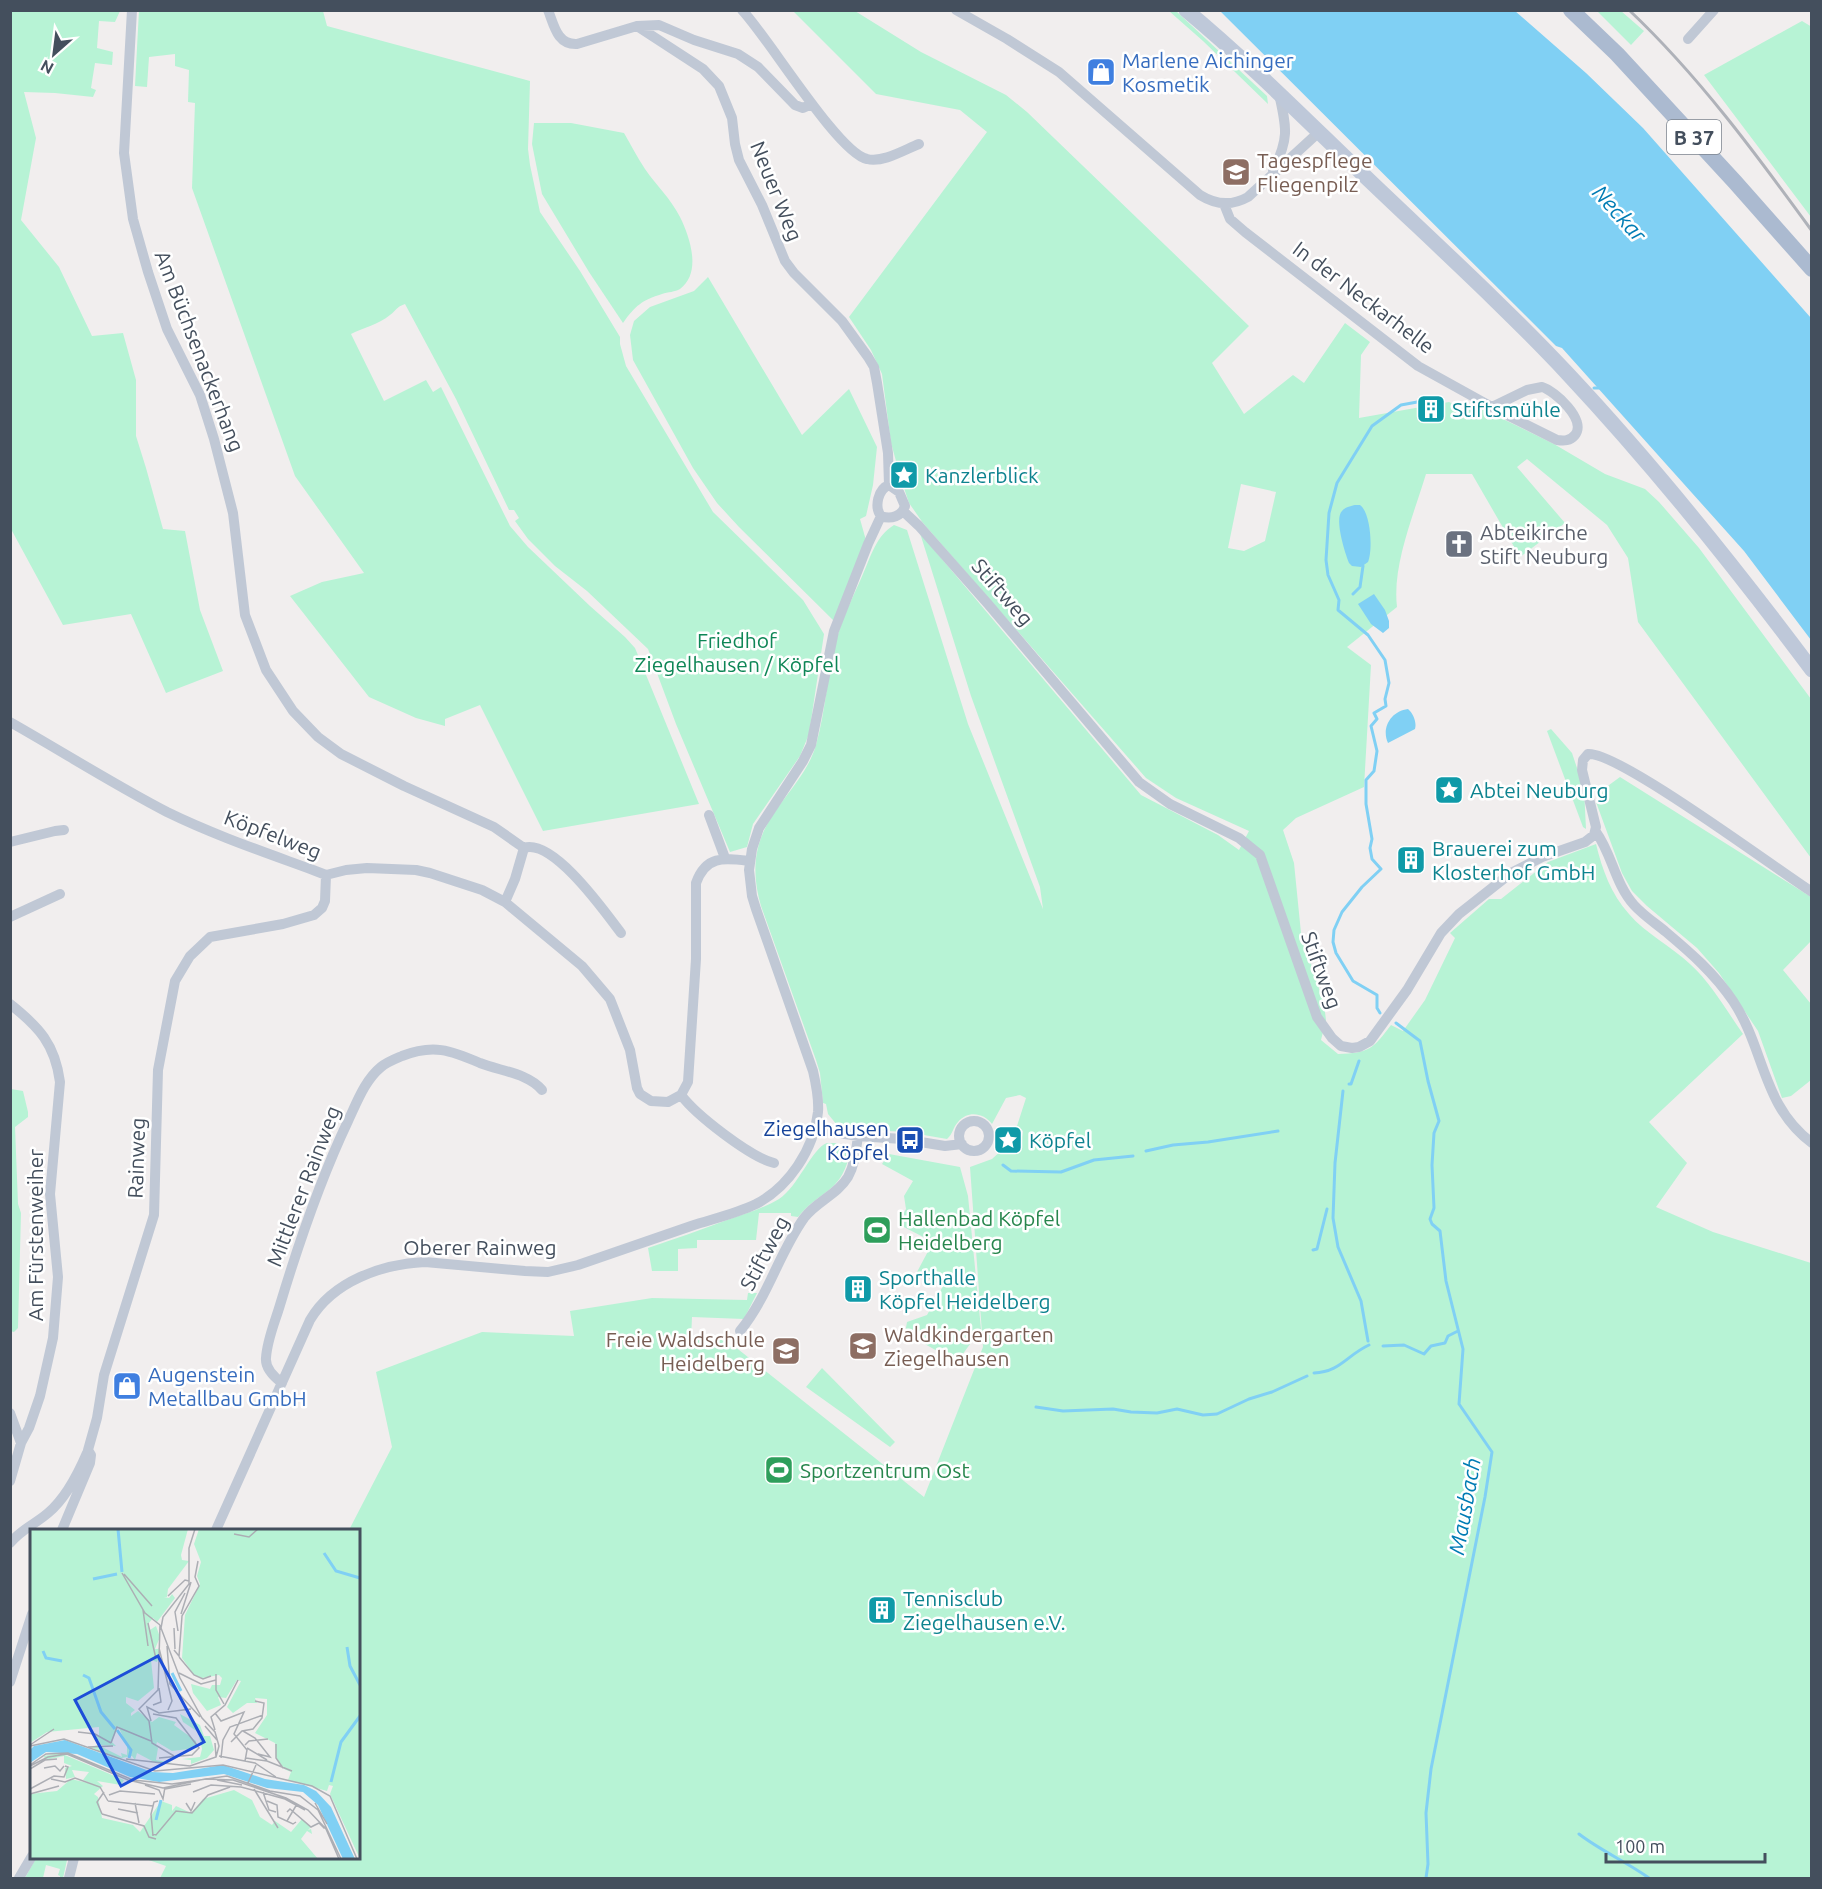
<svg xmlns="http://www.w3.org/2000/svg" width="1822" height="1889" font-family="Ubuntu,sans-serif">
	<style>
		.green { fill: #b7f3d5; fill-rule: evenodd }
		.water { fill: #80d0f4 }
		.lines { fill: none; stroke-linecap: round; stroke-linejoin: round }
		.stream { stroke: #80d0f4; stroke-width: 3 }
		.street { stroke: #c0c8d5; stroke-width: 10 }
		.secondary { stroke: #bec8d9; stroke-width: 15 }
		.primary { stroke: #abbad0; stroke-width: 16 }
		.rail { stroke: #afb2b9; stroke-width: 3 }
		.labels { text-anchor: middle; dominant-baseline: central; stroke-width: 5; stroke-linejoin: round; paint-order: stroke }
		.shield { fill: #fff; stroke: #7c848e; stroke-width: 1.5 }
		.shield-label { font-size: 20px; font-weight: bold; fill: #444f5d }
		.shop-label { font-size: 21px; fill: #366cbe; stroke: #fff; text-anchor: start }
		.education-label { font-size: 21px; fill: #785e54; stroke: #fff; text-anchor: start }
		.street-label { font-size: 21px; fill: #444f5d; stroke: #fff }
		.culture-label { font-size: 21px; fill: #0d838f; stroke: #fff; text-anchor: start }
		.worship-label { font-size: 21px; fill: #5b616d; stroke: #fff; text-anchor: start }
		.park-label { font-size: 21px; fill: #0e8656; stroke: #fff }
		.transit-label { font-size: 21px; fill: #164399; stroke: #fff; text-anchor: end }
		.leisure-label { font-size: 21px; fill: #27864d; stroke: #fff; text-anchor: start }
		.water-label { font-size: 22px; font-style: italic; fill: #007cb4; stroke: #fff }
		.inset-river { fill: none; stroke: #80d0f4; stroke-width: 3 }
		.inset-road { fill: none; stroke: #acaeb4; stroke-width: 1.5 }
		.view { fill: #1d4ed8; fill-opacity: 0.15; stroke: #1d4ed8; stroke-width: 3 }
		.inset-edge { fill: none; stroke: #444f5d; stroke-width: 3 }
	</style>
	<rect width="100%" height="100%" fill="#f1eeee"/>
	<path class="green" d="M139,10L323,11L327,26L530,81L528,149L530,165L540,212L580,271L620,337V344L626,366L713,512L803,600L824,634L809,734L800,756L753,824L747,847L730,852L676,724L648,649L587,591L555,566L528,539L515,521L519,518L514,510H509L456,399L405,304C396,307 397,310 390,315C379,324 363,328 351,334L384,401L426,380L433,392L441,387L510,526L528,547L590,606L625,637L635,648L699,804L543,831L480,705L445,719V726L416,718L369,697L290,596L322,582L364,573L295,476L192,188L195,103L188,102L189,70L175,66V54L149,57L147,87L135,86Z
		M10,11H120L115,22L99,21L97,48L113,52L112,65L95,63L91,88L96,90L93,97L55,93L24,92L36,138L21,220L59,267L92,336L123,333L136,380V436L146,468L163,529L185,531L200,610L223,671L166,693L131,614L63,625L11,529Z
		M793,11H855L921,52L1006,95L1027,112L1249,326L1212,363L1244,414L1293,375L1304,383L1345,323L1370,342L1361,355L1359,418L1449,402L1462,408L1470,403L1554,444L1605,474L1645,489L1659,502L1699,548L1811,699V858L1638,622L1628,558L1607,525L1527,459L1517,467L1565,523L1520,557L1472,474H1426C1414,514 1392,565 1397,607L1347,647L1371,665L1364,787L1296,818L1283,830L1294,863L1301,933L1324,1004L1326,1020L1321,1040L1338,1054C1369,1053 1373,1049 1391,1025L1403,1031L1425,1000L1455,938L1450,933L1489,899H1501L1548,862L1596,844C1602,869 1611,894 1629,914C1646,934 1671,946 1690,964C1712,984 1726,1010 1743,1034L1649,1122L1687,1163L1656,1207L1713,1232L1811,1263V1878H160L166,1866L143,1858H358V1530H349L392,1447L376,1372L482,1332L574,1336L570,1311L652,1298L747,1300L748,1293H757L744,1319L692,1317L691,1339L719,1342L720,1334L731,1335L722,1347L734,1346L924,1497L983,1347L970,1167L992,1159L1004,1148L1021,1143L1023,1131L1017,1126L1026,1098L1020,1095L1006,1098L992,1124C984,1113 968,1110 958,1122C953,1127 953,1134 947,1139L918,1134L917,1131L911,1130L909,1132L867,1130L855,1125H837L828,1114L826,1104L823,1103L820,1073L816,1060L761,906C755,885 753,865 759,844C770,806 805,783 816,745C826,710 827,673 837,638C843,616 854,595 863,574C871,556 876,536 894,525L907,530L968,724L1043,909L1040,887L971,696L920,533L1141,795L1218,835L1239,850L1249,831L1176,798L1146,778L923,523L909,503L901,479L891,443L882,374L871,350L849,317L987,132L960,110L876,94ZM1241,484L1276,492L1265,541L1244,551L1228,548Z
		M1169,11H1176L1267,96L1268,104L1203,41Z
		M1597,11H1621L1644,31L1631,45Z
		M1802,21L1812,27L1811,217L1704,75Z
		M534,123H571L624,133C631,145 637,157 645,169C656,185 671,199 680,217C690,237 702,273 680,289C675,292 668,292 662,294C642,300 635,306 623,323L589,272L542,194L532,144Z
		M708,277L802,435L849,389L877,447L873,485L866,516L860,519L867,544L835,622L739,527L717,503L693,468L633,360L630,335L634,321L650,307L694,291Z
		M1551,729L1572,753L1584,789L1586,829L1583,827L1547,731Z
		M1620,777L1811,897V941L1783,970L1811,1004V1080L1791,1096L1782,1098L1758,1031L1719,973L1697,948L1647,906L1632,891L1622,873L1596,802L1605,788Z
		M11,1089L23,1091L28,1112V1117L15,1127L18,1204L21,1213L18,1328L14,1332L10,1331Z
		M827,1143H835L846,1147V1156L849,1157C839,1194 820,1190 798,1217L791,1216V1213H759L756,1240H697V1248L678,1249V1271H652L648,1248C674,1239 701,1230 727,1220C745,1214 764,1208 779,1199C798,1187 812,1148 827,1143Z
		M889,1154L960,1167L968,1196L981,1329L957,1362L905,1333L907,1322L927,1315L943,1286L917,1272L933,1242L898,1224L906,1209L904,1196L913,1181L882,1164Z
		M822,1368L895,1442L890,1447L806,1387Z
		M36,1858H59L67,1860L63,1878H60V1876L58,1875L60,1869L46,1865L43,1878H25Z"/>
	<path class="water" d="M1220,11H1515L1586,73L1643,128L1811,318V640L1744,551L1562,348L1556,346Z
		M1355,505H1360C1371,513 1373,550 1368,562L1361,567L1352,566L1349,563C1345,553 1334,519 1342,511C1345,507 1351,506 1355,505Z
		M1374,594L1385,610L1389,621V628L1383,633L1371,624L1358,604Z
		M1408,709C1413,713 1417,722 1415,729L1388,743C1381,728 1391,711 1408,709Z"/>
	<g class="lines">
		<path class="stream" d="M1594,388H1599
			M1353,594L1360,587L1363,566
			M1380,1013L1377,1008V995L1353,981L1336,953L1333,942L1334,930L1342,912L1362,887L1381,869L1372,859L1370,848L1372,839L1366,804V780L1374,771L1377,751L1371,726L1377,719L1374,713L1386,706L1385,699L1389,683L1385,660L1368,635L1338,610L1339,600L1328,575L1326,560L1329,513L1337,483L1372,426L1401,405L1428,400
			M1396,1023L1420,1041L1428,1081L1439,1121L1434,1133L1432,1165L1434,1208L1430,1219L1432,1224L1440,1231L1446,1281L1463,1349L1459,1404L1492,1452L1485,1497L1431,1769L1426,1813L1428,1864L1426,1878
			M1349,1084H1351L1359,1061
			M1343,1091L1335,1163L1333,1218L1338,1247L1361,1301L1368,1341
			M1146,1151L1173,1145L1208,1142L1278,1131
			M1003,1165L1011,1171L1061,1172L1094,1160L1133,1156
			M1313,1250L1317,1249L1327,1209
			M1383,1346L1404,1345L1424,1354L1431,1346L1445,1343L1448,1336L1458,1331
			M1314,1373C1340,1372 1347,1355 1369,1345
			M1036,1407L1063,1411L1113,1409L1131,1412L1157,1413L1177,1409L1203,1415L1217,1414L1249,1399L1272,1392L1307,1376
			M1579,1834C1601,1851 1627,1862 1649,1878"/>
		<path class="street" d="M132,10L124,153L133,219L148,272L167,329L200,395L214,439L233,513L245,615L266,670L293,711L318,737L341,754L404,786L494,827L524,848C553,838 605,912 621,933
			M548,10C554,25 557,45 577,44L637,26L659,25L694,40L738,54L758,67L795,105L803,108L812,104
			M742,10C768,37 838,153 867,159C883,163 904,150 919,144
			M956,10L1007,39L1059,72L1200,195C1216,205 1232,206 1248,197L1319,132
			M637,26L703,69L719,86L732,118L735,144L739,160L762,205L785,261L794,273L842,321L868,357L874,367L877,383L888,453L889,485
			M1688,39L1714,10
			M1273,171C1289,139 1287,129 1279,94
			M1224,204L1230,219L1245,232L1418,366L1501,412L1557,440C1564,441 1570,441 1575,435C1587,420 1555,391 1542,387L1527,390L1492,407
			M889,485L899,492L905,506C902,516 891,520 881,516C874,507 878,489 889,485Z
			M903,511L919,526L988,604L1139,782L1170,804L1239,838L1260,855L1317,1017L1332,1038L1341,1046L1352,1048L1359,1047L1370,1041L1407,990L1441,933L1459,914L1511,873L1542,857L1585,842L1594,835L1596,827L1582,770L1583,760L1588,754C1618,751 1776,869 1812,892
			M10,722C63,752 113,784 167,812C214,835 264,852 313,870L326,875L346,870L367,868L416,870L430,873L482,890L505,902L582,966L610,999L630,1050L637,1088L640,1094L651,1101L668,1102L681,1095L688,1082L696,959V883C706,855 724,858 750,861
			M709,815L725,858
			M1596,832C1612,854 1615,884 1634,905C1643,915 1655,923 1666,932C1691,953 1714,973 1733,1001C1765,1049 1762,1106 1812,1143
			M10,842L55,831L64,830
			M505,902L515,879L524,848
			M10,917L60,894
			M10,1004C39,1027 55,1044 60,1082L50,1194L58,1277L53,1338L40,1396L29,1428L21,1443L10,1481
			M681,1095C696,1115 750,1157 774,1163
			M959 1136a15 15 0 1 1 30 0a15 15 0 1 1-30 0Z
			M814,1129L858,1136L902,1139L945,1146L962,1144
			M740,1331C768,1297 779,1253 804,1218C817,1201 837,1195 848,1177C855,1164 856,1150 858,1136
			M282,1383C274,1377 265,1368 266,1358C267,1340 275,1322 280,1305C299,1242 320,1180 348,1121C357,1102 365,1080 381,1067C387,1062 395,1059 402,1056C433,1044 450,1050 480,1063C500,1071 528,1073 542,1090
			M10,1413L21,1443
			M62,1530L90,1463L91,1455L88,1450L97,1418L104,1375L154,1215L158,1070L175,981L190,956L210,937L283,924L314,915L322,908L325,901L326,875
			M216,1530L310,1320C333,1281 382,1264 425,1262L525,1271L548,1272L578,1265C615,1252 653,1239 691,1226C712,1219 735,1214 756,1204C789,1187 814,1149 818,1112C819,1099 816,1084 813,1071L756,909L752,896L749,870L752,849L759,828L803,761L811,745L834,631L868,544L881,516
			M10,1543C23,1528 34,1525 48,1513C65,1499 78,1474 87,1453
			M10,1682L32,1614
			M19,1878L32,1856
			M69,1878L74,1858"/>
		<path class="secondary" d="M1186,10C1251,64 1310,124 1371,182C1437,245 1505,307 1567,373C1655,467 1735,567 1812,670"/>
		<path class="primary" d="M1571,10L1617,54L1735,182L1812,269"/>
		<path class="rail" d="M1629,10C1698,75 1756,154 1812,231"/>
	</g>
	<defs>
		<g id="shop-square" transform="scale(1.5)"><rect x="-9" y="-9" width="18" height="18" rx="4" fill="#3f7fe0" stroke="#fff"/><path d="M-5-2.5h2.3a2.7 3.5 0 0 1 5.4 0H5L5.5 6h-11ZM-1.5-2.5h3a1.5 2.3 0 0 0-3 0Z" fill="#fff"/></g>
		<g id="school-square" transform="scale(1.5)"><rect x="-9" y="-9" width="18" height="18" rx="4" fill="#8d6e63" stroke="#fff"/><path d="M0-5L7-2L0 1L-7-2ZM-4 1L0 2.5L4 1V4Q0 6-4 4Z" fill="#fff"/></g>
		<g id="building-square" transform="scale(1.5)"><rect x="-9" y="-9" width="18" height="18" rx="4" fill="#0f9aa8" stroke="#fff"/><path d="M-4-6H4V6H1V3H-1V6H-4ZM-2.5-4.3h1.7v1.8h-1.7ZM.8-4.3h1.7v1.8H.8ZM-2.5-1h1.7V.8h-1.7ZM.8-1h1.7V.8H.8Z" fill="#fff"/></g>
		<g id="sight-square" transform="scale(1.5)"><rect x="-9" y="-9" width="18" height="18" rx="4" fill="#0f9aa8" stroke="#fff"/><path d="M0-6L1.8-2.2L6-1.7L2.9 1.2L3.7 5.4L0 3.3L-3.7 5.4L-2.9 1.2L-6-1.7L-1.8-2.2Z" fill="#fff"/></g>
		<g id="church-square" transform="scale(1.5)"><rect x="-9" y="-9" width="18" height="18" rx="4" fill="#6b7280" stroke="#fff"/><path d="M-1.2-6h2.4v3.5h3.3v2.4h-3.3V6h-2.4V-.1h-3.3v-2.4h3.3Z" fill="#fff"/></g>
		<g id="bus-square" transform="scale(1.5)"><rect x="-9" y="-9" width="18" height="18" rx="4" fill="#1a4fb4" stroke="#fff"/><path d="M-5-6H5V4H4V6H2V4H-2V6H-4V4H-5ZM-3.5-4V0h7V-4ZM-3.5 1.2v1.5H-2V1.2ZM2 1.2v1.5H3.5V1.2Z" fill="#fff"/></g>
		<g id="stadium-square" transform="scale(1.5)"><rect x="-9" y="-9" width="18" height="18" rx="4" fill="#2e9e5b" stroke="#fff"/><path d="M0-5a6.5 5 0 1 0 0 10a6.5 5 0 1 0 0-10ZM-3.5-1.8h7v3.6h-7Z" fill="#fff"/></g>
	</defs>
	<g fill-rule="evenodd">
		<use href="#shop-square" x="1101" y="72"/>
		<use href="#school-square" x="1236" y="172"/>
		<use href="#building-square" x="1431" y="409"/>
		<use href="#sight-square" x="904" y="475"/>
		<use href="#church-square" x="1459" y="544"/>
		<use href="#sight-square" x="1449" y="790"/>
		<use href="#building-square" x="1411" y="860"/>
		<use href="#bus-square" x="910" y="1140"/>
		<use href="#sight-square" x="1008" y="1140"/>
		<use href="#stadium-square" x="877" y="1230"/>
		<use href="#building-square" x="858" y="1289"/>
		<use href="#school-square" x="863" y="1346"/>
		<use href="#school-square" x="786" y="1351"/>
		<use href="#shop-square" x="127" y="1386"/>
		<use href="#stadium-square" x="779" y="1470"/>
		<use href="#building-square" x="882" y="1610"/>
	</g>
	<g class="labels">
		<rect class="shield" x="1667" y="120" width="54" height="34" rx="4.5"/>
		<g class="shield-label">
			<text x="1694" y="137">B 37</text>
		</g>
		<g class="shop-label">
			<text x="1122" y="60">Marlene Aichinger<tspan x="1122" dy="24">Kosmetik</tspan></text>
			<text x="148" y="1374">Augenstein<tspan x="148" dy="24">Metallbau GmbH</tspan></text>
		</g>
		<g class="education-label">
			<text x="1257" y="160">Tagespflege<tspan x="1257" dy="24">Fliegenpilz</tspan></text>
			<text x="884" y="1334">Waldkindergarten<tspan x="884" dy="24">Ziegelhausen</tspan></text>
			<text x="765" y="1339" text-anchor="end">Freie Waldschule<tspan x="765" dy="24">Heidelberg</tspan></text>
		</g>
		<g class="street-label">
			<text transform="translate(777 191) rotate(68)">Neuer Weg</text>
			<text transform="translate(1364 297) rotate(37)">In der Neckarhelle</text>
			<text transform="translate(200 351) rotate(69)">Am Büchsenackerhang</text>
			<text transform="translate(1003 592) rotate(49)">Stiftweg</text>
			<text transform="translate(273 834) rotate(21)">Köpfelweg</text>
			<text transform="translate(1322 970) rotate(70)">Stiftweg</text>
			<text transform="translate(136 1158) rotate(-88)">Rainweg</text>
			<text transform="translate(303 1186) rotate(-69)">Mittlerer Rainweg</text>
			<text transform="translate(35 1235) rotate(-90)">Am Fürstenweiher</text>
			<text x="480" y="1247">Oberer Rainweg</text>
			<text transform="translate(764 1253) rotate(-62)">Stiftweg</text>
		</g>
		<g class="culture-label">
			<text x="1452" y="409">Stiftsmühle</text>
			<text x="925" y="475">Kanzlerblick</text>
			<text x="1470" y="790">Abtei Neuburg</text>
			<text x="1432" y="848">Brauerei zum<tspan x="1432" dy="24">Klosterhof GmbH</tspan></text>
			<text x="1029" y="1140">Köpfel</text>
			<text x="879" y="1277">Sporthalle<tspan x="879" dy="24">Köpfel Heidelberg</tspan></text>
			<text x="903" y="1598">Tennisclub<tspan x="903" dy="24">Ziegelhausen e.V.</tspan></text>
		</g>
		<g class="worship-label">
			<text x="1480" y="532">Abteikirche<tspan x="1480" dy="24">Stift Neuburg</tspan></text>
		</g>
		<g class="park-label">
			<text x="737" y="640">Friedhof<tspan x="737" dy="24">Ziegelhausen / Köpfel</tspan></text>
		</g>
		<g class="transit-label">
			<text x="889" y="1128">Ziegelhausen<tspan x="889" dy="24">Köpfel</tspan></text>
		</g>
		<g class="leisure-label">
			<text x="898" y="1218">Hallenbad Köpfel<tspan x="898" dy="24">Heidelberg</tspan></text>
			<text x="800" y="1470">Sportzentrum Ost</text>
		</g>
		<g class="water-label">
			<text transform="translate(1620 213) rotate(48)">Neckar</text>
			<text transform="translate(1464 1506) rotate(-80)">Mausbach</text>
		</g>
	</g>
	<g transform="translate(30 1529)">
		<rect width="330" height="330" fill="#f1eeee"/>
		<path d="M0,0H158L151,26L152,31L159,32L138,60L137,68H134L139,69L142,65L145,69L127,93L123,89L118,95L120,101L126,97L130,108L125,120H129L130,126L127,133L121,131L124,159L108,172L96,168V174L105,181L101,184V187L108,182L122,193L129,188L146,193L144,196L166,212L167,219L142,222L127,213L126,216L121,209L128,219L126,231L143,234L124,233L107,224L105,231L102,227L87,230L60,218L68,216L69,212L64,210L66,206L69,208V198L17,203L0,214ZM88,197L97,216V226L91,224L92,228L68,216L86,217L82,213ZM169,0H330V330L300,265L303,257L299,256L297,262L258,251L261,243L254,240L246,228L245,214L225,204L237,186V170L225,169L227,174H217L203,184L197,178L211,152L207,151L196,169L188,168L191,176L177,182L163,164L161,155L180,160L182,156H190L192,149L189,146L172,149L164,146L152,129L155,86L170,55L167,47L171,33L164,15ZM150,185L170,196L174,207H180L184,221L177,229L161,235V231L152,230L170,228L172,220L168,203L153,193ZM30,224L94,251L91,256L67,252L73,257L64,265L68,268L72,289L103,296L110,303L131,272L142,276V282L146,277L161,284L173,270L204,261L222,271L230,288L242,296L245,292L261,303L272,290L281,298L278,301L281,300L282,305L277,302L271,310L288,330H0V265L27,262L41,250L62,255L53,251L59,243L42,241L45,248L36,250L35,239L42,237L34,234V227L15,231L14,227Z" fill="#b7f3d5" fill-rule="evenodd"/>
		<path d="M35,211L122,243L143,244L193,236L235,250L274,256L286,262L301,278L325,330H313L288,276L273,263L237,259L194,245L129,253L100,248L47,225L16,223L0,234V221L4,217Z" fill="#80d0f4"/>
		<path class="inset-river" d="M88,0L92,43M294,24L306,42L330,49M63,50L87,45M317,118L320,137L330,156M13,122L16,129L32,132M142,144L151,162M53,146L59,149L71,183L85,200M87,201L101,221L99,229M301,253L311,213L330,187M126,291L131,271"/>
		<path class="inset-road" d="M165,0L159,19V55L133,88L131,99L150,149L172,189L185,203L189,217L186,228M204,5L219,8L228,0M92,44L115,84L130,96M94,45L122,77M138,67L155,51L159,52M113,81L118,117M151,85L161,53M118,94L126,130M130,96L128,161L109,180L119,192L122,214L144,227M144,99L145,120M148,102L145,83L155,64M137,117L140,155L170,188M129,119L142,172L138,181M144,121L149,127L152,87L169,57L165,48L168,32M149,128L164,146L173,150L181,147M149,144L171,155L186,151M186,145V161L194,175M123,176L131,173L129,159M185,184L191,192L214,183L204,205L217,221L215,232M123,185L146,189L169,219L162,226L129,229M121,192L117,178L129,184L161,180M175,197L187,211M185,201L181,188L195,176L208,151M213,202L225,209L240,228L228,225M48,203L65,205L81,214M201,213L212,202L223,200L232,189L234,174L225,172M81,214L87,198L121,212M246,215V229L253,239M0,216L24,200M215,216L219,212L238,210M0,217L34,210L125,242L193,236L282,257L300,267L327,330M58,218L83,217M217,219L237,231M189,227L225,234L246,248M191,229L193,211L200,198L233,186M216,229L237,232L262,242M96,230L160,237L186,228L185,214M0,236L16,225L38,224L103,251L142,255L197,247L240,262L270,267L288,281L311,330M0,237L18,228L37,225L98,251L133,259L175,250L203,251L256,269L278,281L296,300L309,330M14,239L25,237L30,242L34,237M0,240L15,231L27,230M21,250L35,253L45,249L70,258L78,272M187,251L212,256M218,254L226,236M115,256L129,261L133,270L135,258M211,258L255,270L275,281M0,260L24,247L34,248L38,238L35,237M135,260L161,255M224,260L248,299M163,263L181,256L211,258M233,263L239,281L246,283M0,265L29,257M79,266L90,262L125,265M78,272L123,277M237,272L247,276L248,288L263,295L266,293M105,274L109,294M156,274L161,282L165,273M285,274L297,295M88,280L108,284M257,283L260,280L281,298L289,294L294,299L296,297M72,285L114,297L119,308L126,310M72,285L67,273L74,263M257,292L267,275M122,305L126,306L146,282L162,284L178,266L200,258M123,307L121,285L124,273L128,272"/>
		<path class="view" d="M128,127L174,213L91,257L45,171Z"/>
		<rect width="330" height="330" class="inset-edge"/>
	</g>
	<rect width="1822" height="1889" fill="none" stroke="#444f5d" stroke-width="24"/>
	<g transform="translate(54 54) rotate(208)" stroke="#ffffff" stroke-width="4.5" paint-order="stroke">
	<path d="M0-4.5L10 22L0 15L-10 22Z" fill="#444f5d"/>
	<text y="-9" font-size="16" font-weight="bold" text-anchor="middle" fill="#444f5d">N</text>
	</g>
	<path d="M1606 1853v9h159v-9" fill="none" stroke="#444f5d" stroke-width="3"/>
	<text x="1615" y="1853" font-size="18" fill="#444f5d" stroke="#ffffff" stroke-width="4.5" paint-order="stroke">100 m</text>
</svg>
